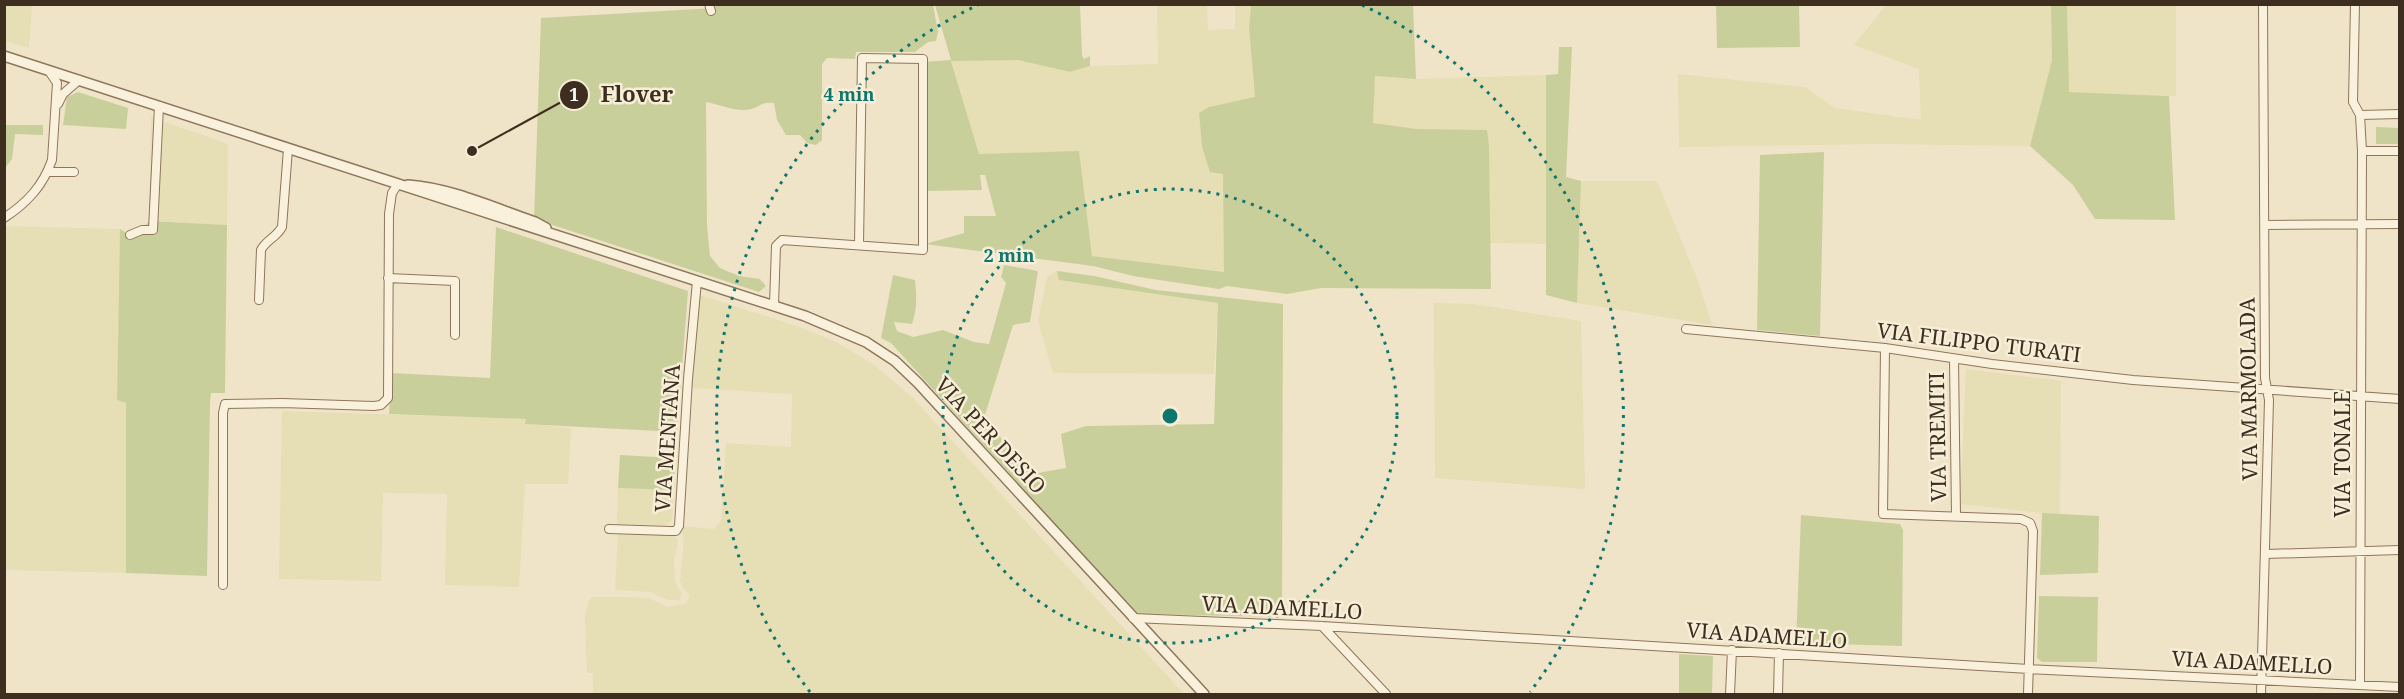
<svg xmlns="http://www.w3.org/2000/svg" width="2404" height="699" font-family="'Noto Serif',serif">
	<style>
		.farmland { fill: #e6deb5 }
		.green { fill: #c9cf9b }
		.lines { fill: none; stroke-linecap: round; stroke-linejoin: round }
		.minor-casing { stroke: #8d765c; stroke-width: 10 }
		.tertiary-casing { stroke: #8d765c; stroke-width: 12 }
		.minor { stroke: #faf1dc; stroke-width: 8 }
		.tertiary { stroke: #faf1dc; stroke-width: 9 }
		.ring { fill: none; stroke: #0f766e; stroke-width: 3; stroke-dasharray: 3 6 }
		.labels { text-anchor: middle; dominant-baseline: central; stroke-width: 5; stroke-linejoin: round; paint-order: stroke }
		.street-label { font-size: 21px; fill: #3d2e20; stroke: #f7eed8 }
		.centre { fill: #0f766e; stroke: #f7eed8; stroke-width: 3 }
		.ring-label { font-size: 18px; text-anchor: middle; font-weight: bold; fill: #0f766e; stroke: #f7eed8; stroke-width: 5; stroke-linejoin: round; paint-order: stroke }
		.leader { fill: none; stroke: #3d2e20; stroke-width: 2 }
		.callout-dot { fill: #3d2e20; stroke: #f7eed8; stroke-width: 2 }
		.mark-label { font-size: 18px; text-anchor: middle; font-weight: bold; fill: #fff }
		.callout-label { font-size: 22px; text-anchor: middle; font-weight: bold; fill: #3d2e20; stroke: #f7eed8; stroke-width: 5; stroke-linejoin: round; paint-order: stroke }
	</style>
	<rect width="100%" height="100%" fill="#f0e4c8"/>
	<path class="farmland" d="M5,4L32,5L29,48L5,41Z
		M1157,5H1207L1208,30L1235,29V6L1251,5L1249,28L1255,98L1209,107L1199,114L1202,147L1223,173L1225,272L1092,256L1079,152L979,154L951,60H1018L1070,72L1090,66L1158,64Z
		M1886,5H2051L2052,60L2030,146L1881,144L1679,147L1678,74L1805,87L1835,108L1921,120L1919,69L1854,45Z
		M2067,5H2176V96L2068,92Z
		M1546,75V244L1490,243L1489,146L1486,130L1417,129L1373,123L1374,76L1416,79Z
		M151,117L228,144L227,225L149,221Z
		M1581,181H1657L1698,281L1712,325L1577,303Z
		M5,226L120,229L117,399L126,403V573L5,570Z
		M1057,271L1059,280L1218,303L1214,374L1053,373L1038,321L1047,277Z
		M700,295L800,327L836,342L873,364L912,397L1184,694H593V673H587L585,615L589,600L593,597H620L649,598L667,607L685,604L689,598L688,592L684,590L680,581L684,540L681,526L714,529L721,520L726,443L791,447L792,394L691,388Z
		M1434,303L1474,304L1581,321L1585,489L1435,478Z
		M1966,369L2061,381L2060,515L1960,504Z
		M282,411L526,419V424L571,428L568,484H525L519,587L445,585L447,494L383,493L381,581L279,579Z
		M618,488L674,490L672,520L666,525L617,524Z
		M618,533L674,535L678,541L674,561L675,581L682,594L679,600H668L650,592L615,590Z"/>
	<path class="green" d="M717,4L933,5L938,32L936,41L928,42L915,52H856L855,59L827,58L822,64V140L816,145L807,143L800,135H786L777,120L774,103C760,102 762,106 751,109C738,113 718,104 706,102L707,226L710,256L720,268L739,276L760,279L766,286L759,292L534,219L541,18L715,8Z
		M935,5H1080L1082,55L1084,59L1090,56V66L1070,72L1018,60L951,61L979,154L1079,151L1092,256L1224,272L1223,174L1210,172L1202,147L1199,113L1209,107L1255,97L1249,28L1251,5H1413L1416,79L1375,76L1373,123L1417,129L1487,130L1489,146L1491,289L1321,288L1287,294L1227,286L1219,289L1133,276L1093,266L925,244L964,233V216H996L985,175H980L982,190L925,191L923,62L951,60Z
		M1716,5H1799L1800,47L1717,48Z
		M2051,5H2067L2069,92L2169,96L2175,220L2095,219L2073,185L2030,146L2052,60Z
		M1559,47H1572L1566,177L1581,181L1577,303L1546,295V75L1558,74Z
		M78,92L128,108L126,129L63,125L67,97Z
		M5,125H43V135L15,134L12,159L5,168Z
		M2376,127L2399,128V144H2376Z
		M1824,152L1820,336L1757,330L1760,155Z
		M149,221L227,225L225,393H211L210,403L207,576L126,573V403L117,400L120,229L130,235L142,230Z
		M496,227L688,291L677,432L525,424L526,419L389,414L391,373L490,378Z
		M1004,265L1038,271L1030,322L1013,325L984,418L1032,474L1066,468L1061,434L1086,426L1214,424L1218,303L1059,280L1057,271L1094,276L1156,290L1283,304L1282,617L1139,614L1077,548L891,343L881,338L893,275L915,280C917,297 917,309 912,324L894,322L897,331L913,337L943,330L974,342L989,344L1006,283L1001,277Z
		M620,455L675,458L674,490L618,488Z
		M2042,513L2099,516L2098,573L2040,575Z
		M1801,515L1900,524L1903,530L1902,646L1796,643Z
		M2039,596L2098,597L2097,662H2042L2037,658Z
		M1679,654L1713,656L1712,694H1679Z"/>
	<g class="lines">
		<g class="minor-casing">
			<path id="minor" d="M709,4L711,11
				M2355,4L2353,102L2360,115L2362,151L2360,685
				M58,104L63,94L79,80
				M2360,115L2400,114
				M2362,151H2400
				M48,172H74
				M4,218C27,203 43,186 52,160L57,83L49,71
				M2265,225L2400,224
				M130,235L142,230H153L159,106
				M388,278L455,281V335
				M259,300L261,250C266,240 276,238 282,227L288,149
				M774,305L776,246L782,240L923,250V59L862,58L859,244
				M1686,329L1885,348L1992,364L2133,380L2400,399
				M1885,348L1883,514L2021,519L2030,523L2033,531L2028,694
				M1954,359L1956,516
				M609,529L670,531H676L679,526L688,379L697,281
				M2266,554L2400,550
				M223,585V413L225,404L282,403L374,406L381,405L388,398L389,214L392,193L398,184
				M1133,618L1322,626L2029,669L2400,687
				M1322,626L1386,694
				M1730,694L1732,650
				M1778,694L1779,653
				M2261,694L2269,400L2265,378L2263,4"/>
		</g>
		<g class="tertiary-casing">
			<path id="tertiary" d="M4,56L805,316L866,342L895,361L918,383L1204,694
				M408,185C451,188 494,208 535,222L546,228"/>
		</g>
		<use href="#minor" class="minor"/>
		<use href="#tertiary" class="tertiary"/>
	</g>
	<g class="ring">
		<circle cx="1170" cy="416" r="227"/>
		<path d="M810 692A454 454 0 0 1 978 5M1362 5A454 454 0 0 1 1530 692"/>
	</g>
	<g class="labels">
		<g class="street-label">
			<text transform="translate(1979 342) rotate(7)">VIA FILIPPO TURATI</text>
			<text transform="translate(2248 389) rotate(-91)">VIA MARMOLADA</text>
			<text transform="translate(991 435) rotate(47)">VIA PER DESIO</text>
			<text transform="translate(1937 437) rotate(-91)">VIA TREMITI</text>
			<text transform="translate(667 438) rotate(-86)">VIA MENTANA</text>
			<text transform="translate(2342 454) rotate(-90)">VIA TONALE</text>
			<text transform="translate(1282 607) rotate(3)">VIA ADAMELLO</text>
			<text transform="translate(1767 635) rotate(4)">VIA ADAMELLO</text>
			<text transform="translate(2252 662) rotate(3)">VIA ADAMELLO</text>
		</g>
	</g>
	<circle cx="1170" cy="416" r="9" class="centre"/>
	<g class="ring-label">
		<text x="849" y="101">4 min</text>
		<text x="1009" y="262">2 min</text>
	</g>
	<path class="leader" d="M472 151L574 95"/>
	<g class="callout-dot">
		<circle cx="472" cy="151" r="6"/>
		<circle cx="574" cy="95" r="15"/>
	</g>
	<g class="mark-label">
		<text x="574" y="101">1</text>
	</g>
	<g class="callout-label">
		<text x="637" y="102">Flover</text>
	</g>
	<rect width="2404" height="699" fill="none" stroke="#3d2e20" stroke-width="12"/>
</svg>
